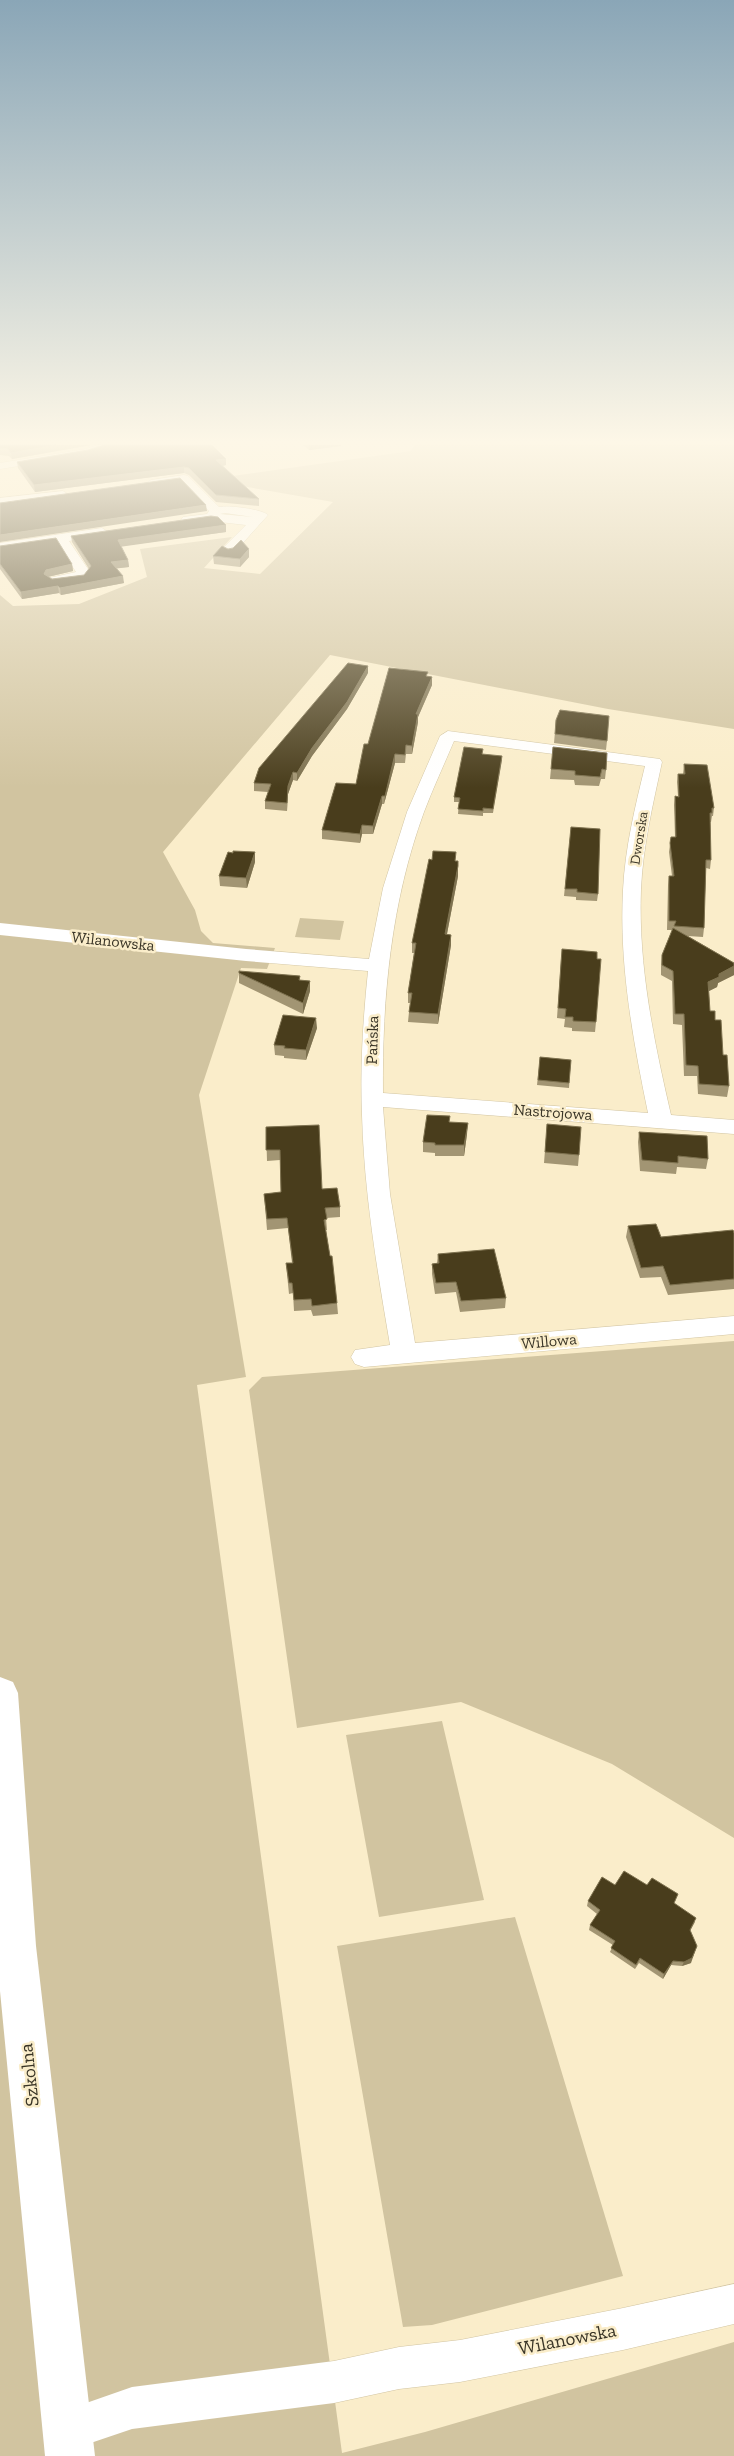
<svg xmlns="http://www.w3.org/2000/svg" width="734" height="2456" font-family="'Zilla Slab',serif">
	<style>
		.green { fill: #d1c4a0 }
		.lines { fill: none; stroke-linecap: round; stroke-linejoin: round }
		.minor-casing { stroke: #d2c5a3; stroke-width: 1 }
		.tertiary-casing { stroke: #d2c5a3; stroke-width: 1 }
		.minor { fill: #fff; fill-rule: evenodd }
		.tertiary { fill: #fff; fill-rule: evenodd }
		.wall { fill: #a29573 }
		.shaded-wall { fill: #7e7250 }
		.building { fill: #493d1c; stroke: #7e7250 }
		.labels { text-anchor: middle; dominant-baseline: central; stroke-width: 5; stroke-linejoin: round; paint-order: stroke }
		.far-street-label { font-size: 14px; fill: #393426; stroke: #faedca }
		.street-label { font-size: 16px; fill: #393426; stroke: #faedca }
		.near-street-label { font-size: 19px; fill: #393426; stroke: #faedca }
	</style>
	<rect width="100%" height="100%" fill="#faedca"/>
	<path class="green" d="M414,445H734V729L608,709L330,655L163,852L195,910L201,931L213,943L275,948L267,969L241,968L199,1095L246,1377L197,1385L342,2453L425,2432L734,2342V2456H0V595L13,606L79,604L147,577L140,549L232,537L204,568L260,574L333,502L213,481L225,477L411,451Z
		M300,918L344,921L340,940L295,937Z
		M734,1341V1838L612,1764L461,1702L297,1728L249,1390L262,1377Z
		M442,1721L484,1900L379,1917L346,1735Z
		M515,1917L623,2276L432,2325L403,2327L337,1946Z"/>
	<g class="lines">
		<g class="minor-casing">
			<path id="minor" d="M99,445H115L88,455L0,469V463L86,449Z
				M184,475L188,476L219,507C228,505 262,509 268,515L233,554H223L222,551L223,548L246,525L211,521L183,523L181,520L183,517L207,514L209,511L181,483L151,488L145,484L151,480ZM225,513L253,517L220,514Z
				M63,491L69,495L67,498L0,506V498Z
				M102,528L108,532L106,535L69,541L90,572L85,580C75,582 55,589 47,581L49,578L76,572L57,542L0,551V543Z
				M448,731L660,759L662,762C653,804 643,846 641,889C638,966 654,1041 671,1115L734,1120V1134L383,1107L390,1194L415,1343L734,1316V1334L364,1367L355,1364L351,1357L355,1350L390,1345C377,1269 364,1192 362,1115C360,1067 363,1019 368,971L246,961L0,935V923L246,949L369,959L383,888L407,812L440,736ZM454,741L645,766C635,807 625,848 623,890C619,965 633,1040 648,1113L383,1093C382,998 391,902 424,812C433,788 444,765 454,741Z
				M734,2284V2324L623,2350L460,2382L399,2389L334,2403L132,2429L67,2451L52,2445L46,2430L52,2415L132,2387L334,2361L399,2347L460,2340L623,2308Z"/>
		</g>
		<g class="tertiary-casing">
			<path id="tertiary" d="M0,1677L13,1682L18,1693L36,1946L95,2456H45L0,1991Z"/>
		</g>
		<use href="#minor" class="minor"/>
		<use href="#tertiary" class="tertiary"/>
	</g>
	<path class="wall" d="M0,445H91L12,459L9,456L0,455Z
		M303,445H341V446L309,450Z
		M88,450L226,459V465L222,466L259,499V506L216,502L189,475L184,473L35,492L18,468L17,462Z
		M226,525V532L121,546L128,560L129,567L117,568L124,583L61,595L59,593L22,599L0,569V546L72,564L73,571L48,577L52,579L84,575L89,569L72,542L71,536Z
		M228,549L249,557L240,567L214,564L213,556Z
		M368,673L347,709L312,756L297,781L293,780L288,794L287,811L265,809V801L268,792L254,791V783Z
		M428,676L432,677V685L418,717V722L412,754H406L405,763H395L384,804H382L373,834H362L360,843L322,839V830L356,784L368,744Z
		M556,720L607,741L606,750L554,743Z
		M553,747L606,770L605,779H601L599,786L575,785L574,780L550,779Z
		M483,754L502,760L493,813H483V816L458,814L459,802H454V797Z
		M684,764L714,808L713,816H712L711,822H710L711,860L710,869L706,868L704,928L703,937L688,936L734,963V975L718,983L717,987L709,991L710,1011L715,1020L723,1055L729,1086L727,1097L698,1094L697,1076H684L682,1025L673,1024L672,981L661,975V965L662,955L672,930H667L668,885L669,876H672L669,852L671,837H675L674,805L675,796H678L677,782L678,774H683Z
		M571,827L598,894L597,901L576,900V897L564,896Z
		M255,852V862L247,888L220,886L219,876Z
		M432,860L456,861L458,866V876L447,934L451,935V945L438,1024L408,1022L409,1012L410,1003H408V993L414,953H412V943Z
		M561,959L596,1022L595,1032L572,1031V1028L564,1027L565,1019L557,1018Z
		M239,973L300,976V980L310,981V991L303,1014L239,983Z
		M317,1028L306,1060L284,1058V1056L275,1055L274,1045Z
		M540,1057L571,1060L569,1088L537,1085Z
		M449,1122L467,1134L464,1156H435V1153L423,1152V1142Z
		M547,1124L579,1155L578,1166L544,1163Z
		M266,1127L322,1189L340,1207V1217L326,1218L327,1230H326L337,1303L338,1314L313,1316L311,1310L294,1311L293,1293L289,1294L287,1274L286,1263H292L288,1228L267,1230L264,1194L281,1192L280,1160L267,1161Z
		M639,1132L708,1159L706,1169L677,1167L676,1174L640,1171L638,1142Z
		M628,1226L661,1237L734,1233V1289L668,1295L661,1277L640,1278L626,1237Z
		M438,1254L506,1298L505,1308L460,1312L456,1292L435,1294L432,1274V1264L437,1263Z
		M615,1885H647L676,1899L674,1903L695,1922L690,1931L691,1963L682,1966L671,1965L663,1979L639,1963L635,1969L610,1952L613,1945L589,1930L590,1925L597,1914L587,1906L588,1901Z"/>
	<path class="shaded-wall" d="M56,445H91L12,459L11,453Z
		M309,445H341V446L309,450Z
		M226,459V465L217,467L216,460Z
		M184,467V473L35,492L34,485Z
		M206,505L207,511L0,542V535Z
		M226,525V532L119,547L118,540Z
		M249,549V557L240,567V559Z
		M128,560L129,567L112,569L111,562Z
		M72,564L73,571L47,577L44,574L46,570Z
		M123,576L124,583L61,595L60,588Z
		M58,586L59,593L22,599L21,592Z
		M368,666V673L347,709L312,756L297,781V773L312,748Z
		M432,677V685L418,717V722L412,754V746L416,714Z
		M395,754V763L384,804L385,796Z
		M293,772V780L288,794L287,811L288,786Z
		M382,796V804L373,834V826Z
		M362,825V834L360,843V834Z
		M255,852V862L247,888L246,878Z
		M458,866V876L445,944V934Z
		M451,935V945L438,1024V1014Z
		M734,966V975L718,983L717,987L707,992L708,982L719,974Z
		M310,981V991L303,1014V1003Z
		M316,1018L317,1028L306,1060V1050Z
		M468,1123L467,1134L464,1156V1145Z
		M697,1946L691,1963L682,1966L684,1962Z
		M673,1961L671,1965L663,1979L664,1974Z"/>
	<path class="building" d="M0,445H56L11,453L8,449L0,448Z
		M104,445H212L226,459L216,460L259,499L216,495L189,468L184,467L34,485L17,462L88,450Z
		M180,478L206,505L0,535V503Z
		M211,516L218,517L226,525L118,540L128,560L111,562L123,576L60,588L58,586L21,592L0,564V546L56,538L72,564L46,570L44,574L52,579L84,575L91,566L71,536Z
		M241,540L249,549L240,559L213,556L222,546L228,549L233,548Z
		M348,663L368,666L347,702L312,748L297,773L293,772L288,786L287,803L265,801L271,784L254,783L259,768Z
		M389,668L428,672L426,676L432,677L416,714H418L412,746L406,745L405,755L395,754L385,796H382L373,826L362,825L360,834L322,830L336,783L356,784L364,744H368Z
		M560,710L609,716L607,741L555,734L556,720Z
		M464,747L483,749L482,754L502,756L493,809L483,808V811L458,809L460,798L454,797Z
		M553,747L607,753L606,770L602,769L600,777L575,775V771L551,769Z
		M684,764L707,765L714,808H712V813H710L711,860H706L704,928L674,926L676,921H669V876H674L670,843L671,837H676L675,796L679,797L678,774H685Z
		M571,827L600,829L598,894L577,892V889H565Z
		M233,851L255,852L246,878L219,876L228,852L233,853Z
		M433,851L456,852L455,861H458V866L445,934L451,935L438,1014L409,1012L412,993H408L416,943H412L429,859L432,860Z
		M673,928L734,963V966L719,974V977L708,982L710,1011H715V1020H721L723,1055H727L729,1086L699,1084L698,1066L686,1065L684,1014H675L673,971L662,965V955Z
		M562,949L597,952V959H601L596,1022L573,1021V1017H565L566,1009L558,1008Z
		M239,971L300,976L299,980L310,981L303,1003L239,973Z
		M283,1015L316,1018L306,1050L284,1048L285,1046L274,1045Z
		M540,1057L571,1060L569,1083L538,1080Z
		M427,1115L450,1116L449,1122L468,1123L464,1145H435V1143L423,1142Z
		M547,1124L581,1127L579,1155L545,1152Z
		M319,1125L322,1189L337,1188L340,1207L325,1208L327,1219L324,1220L330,1256H332L337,1303L312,1306L311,1299L294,1300L292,1283H289L286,1263H293L287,1218L267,1219L264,1194L281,1192L280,1150H266V1127Z
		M639,1132L707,1136L708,1159L678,1156V1163L642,1160Z
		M656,1224L661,1237L733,1230L734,1233V1279L670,1285L663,1266L641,1268L628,1226Z
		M494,1249L506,1298L461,1301L456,1282L436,1283L432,1264L439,1263L438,1254Z
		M624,1871L647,1885L652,1878L678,1894L674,1903L696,1918L690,1930L697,1946L692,1958L684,1962L673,1961L664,1974L640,1958L636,1965L611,1948L615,1941L590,1925L600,1910L588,1901L602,1877L615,1885Z"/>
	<linearGradient id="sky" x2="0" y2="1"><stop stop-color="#8aa6b7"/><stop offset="0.56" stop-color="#fdf7e7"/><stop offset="1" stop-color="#fdf7e7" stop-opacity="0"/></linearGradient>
	<rect width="734" height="788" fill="url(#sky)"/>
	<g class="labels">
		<g class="far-street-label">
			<text transform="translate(639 838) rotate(-81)">Dworska</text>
		</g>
		<g class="street-label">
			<text transform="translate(113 941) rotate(6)">Wilanowska</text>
			<text transform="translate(372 1040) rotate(-88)">Pańska</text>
			<text transform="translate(553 1112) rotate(4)">Nastrojowa</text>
			<text transform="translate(549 1341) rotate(-5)">Willowa</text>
		</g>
		<g class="near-street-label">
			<text transform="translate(29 2075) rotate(-96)">Szkolna</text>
			<text transform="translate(567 2339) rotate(-11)">Wilanowska</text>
		</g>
	</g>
</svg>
